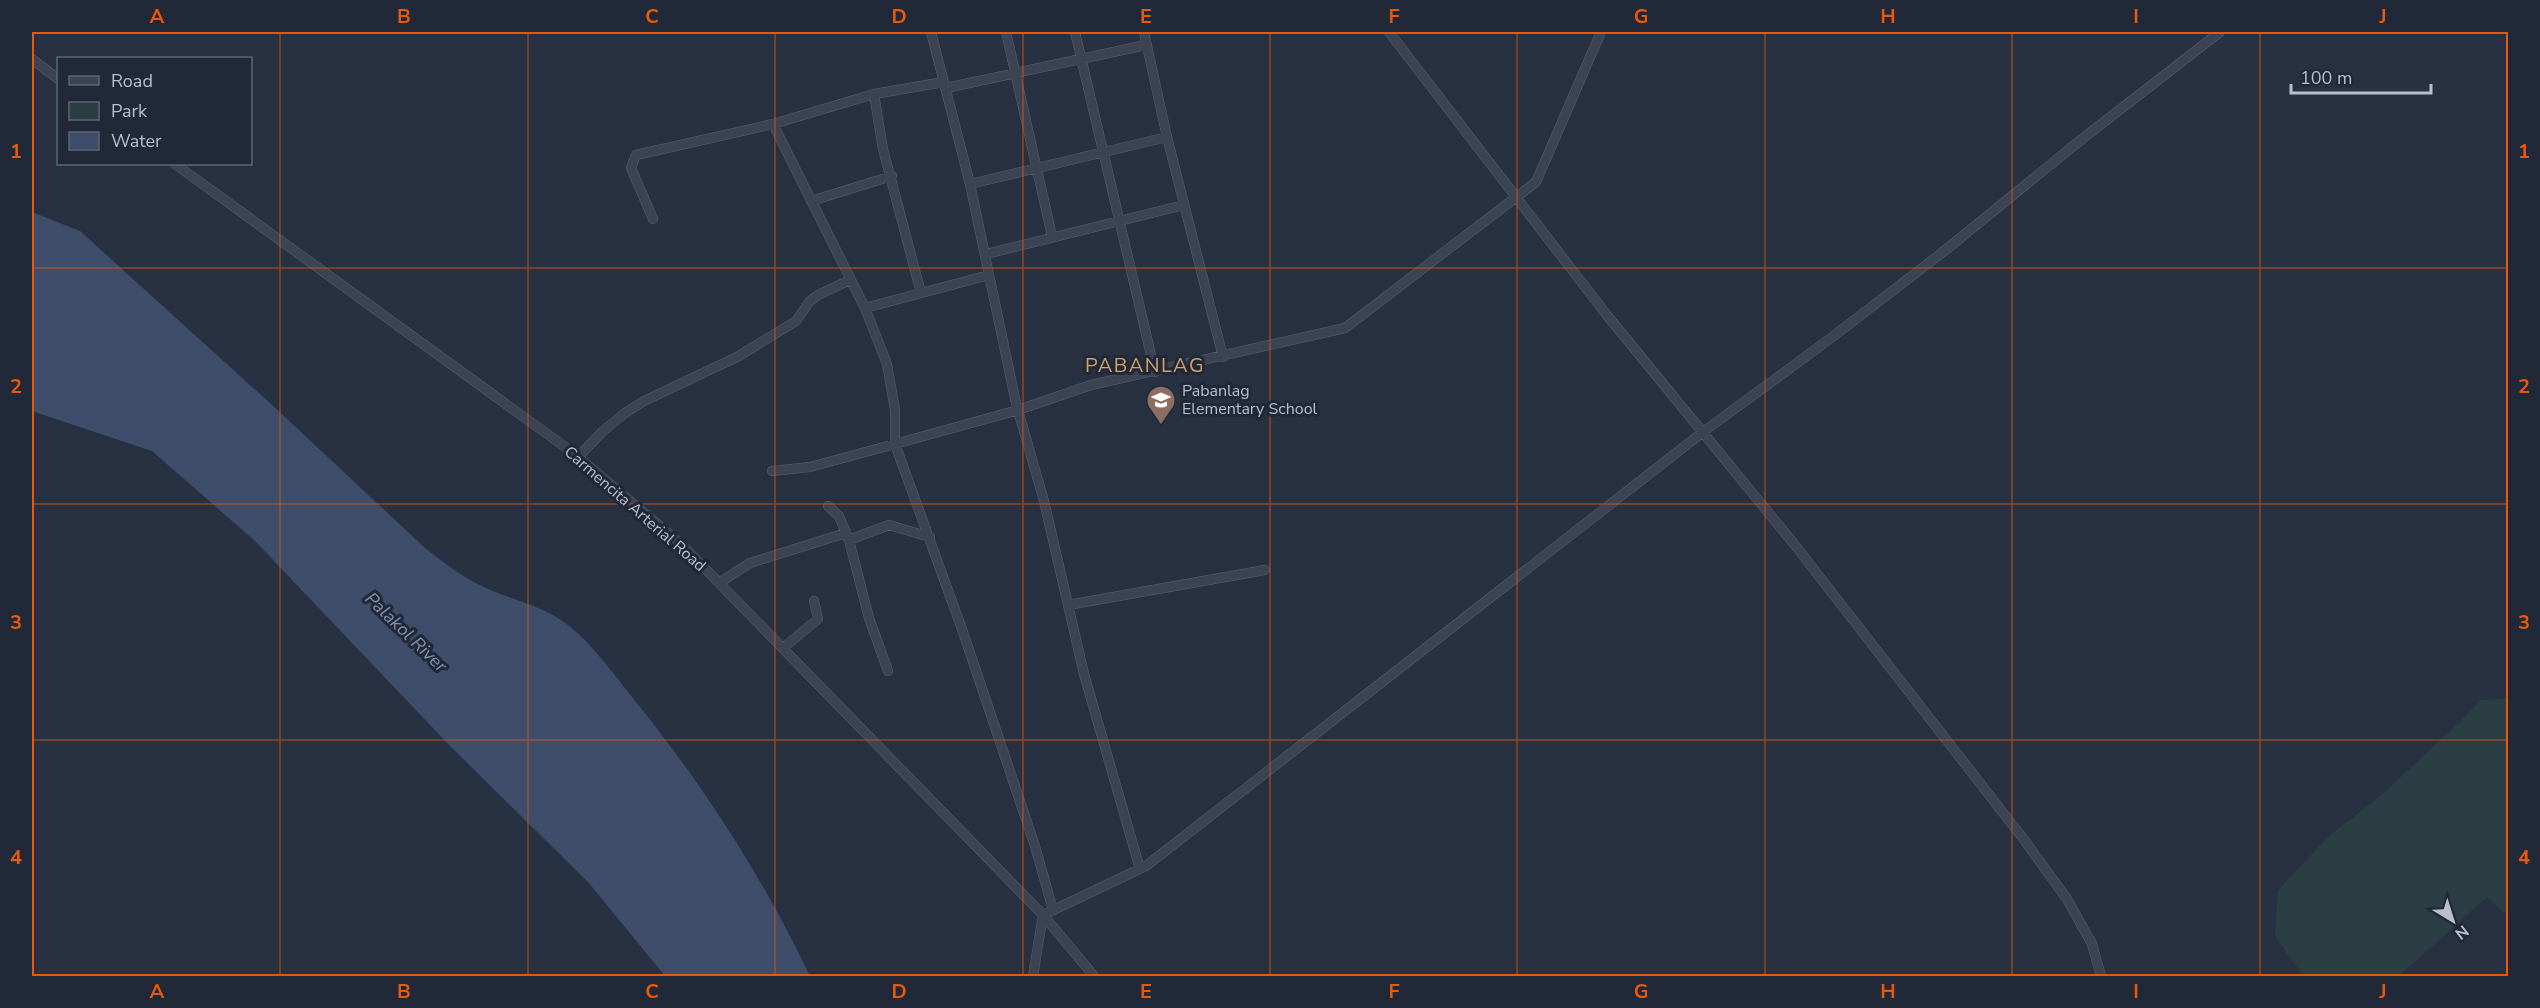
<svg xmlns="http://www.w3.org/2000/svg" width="2540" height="1008" font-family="'Nunito Sans',sans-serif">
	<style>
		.green { fill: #2a3e43 }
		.water { fill: #3e4d6a }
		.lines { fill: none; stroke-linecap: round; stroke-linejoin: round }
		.minor-casing { stroke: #5a616f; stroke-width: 10 }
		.minor { stroke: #3c4352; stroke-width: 9 }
		.grid { fill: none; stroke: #e8590c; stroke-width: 1.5; stroke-opacity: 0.55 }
		.labels { text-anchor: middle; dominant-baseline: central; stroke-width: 6; stroke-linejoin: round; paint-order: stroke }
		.poi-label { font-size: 16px; fill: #b9bfcc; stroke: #212837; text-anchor: start }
		.street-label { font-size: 16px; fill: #b9bfcc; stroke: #212837 }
		.water-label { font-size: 18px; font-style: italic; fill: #8292b2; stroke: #212837 }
		.quarter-label { font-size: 20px; letter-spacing: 1.5px; fill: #d3a26c; stroke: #212837 }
		.neatline { fill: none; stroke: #e8590c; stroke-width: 2 }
		.grid-label { font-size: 20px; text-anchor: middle; font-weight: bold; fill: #e8590c }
	</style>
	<rect width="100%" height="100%" fill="#283142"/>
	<path class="green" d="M2508,698V909L2504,913L2487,897L2399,976H2303L2275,936L2278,890L2330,835L2380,796L2461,721L2480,700Z"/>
	<path class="water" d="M32,212L80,231L271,404L425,548C444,563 464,578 486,588C510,599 539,605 561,620C589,639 611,671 632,697C702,783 762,876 810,976H665L588,882L451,747L255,541L152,451L32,411Z"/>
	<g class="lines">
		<g class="minor-casing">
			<path id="minor" d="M931,32L970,184L1016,403L1044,501L1084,674L1140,869
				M1006,32L1052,236
				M1075,32L1155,372
				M1144,32L1167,137L1223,357
				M1389,32L1606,314L1794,544L2025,841L2067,899L2092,944L2101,976
				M32,59L58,79
				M946,88L1146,45
				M874,94L883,149L921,293
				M773,124L865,308L887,364L895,410V444L963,632L1035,846L1053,910
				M175,164L572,452L681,544L1043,915L1094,976
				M970,184L1167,137
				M811,201L892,176
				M653,219L631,168L636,155L773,124L874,94L944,82
				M986,254L1184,205
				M865,308L989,275
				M578,457L602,432L625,413L644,401L737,357L796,321L810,301L818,295L850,280
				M772,471L810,467L895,444L1018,410L1091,385L1345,328L1536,182L1601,32
				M828,506L839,516L848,538
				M719,583L750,563L846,533
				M1068,605L1265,570
				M783,648L818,619L814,601
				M888,671L869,618L849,540L889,525L930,537
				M1043,915L1146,866L1703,432L1831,338L1943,252L2082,139L2220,32
				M1033,976L1043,915"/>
		</g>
		<use href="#minor" class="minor"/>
	</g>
	<path class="grid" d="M280,32V976M528,32V976M775,32V976M1023,32V976M1270,32V976M1517,32V976M1765,32V976M2012,32V976M2260,32V976M32,268H2508M32,504H2508M32,740H2508"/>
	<defs>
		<g id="school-pin" transform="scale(1.5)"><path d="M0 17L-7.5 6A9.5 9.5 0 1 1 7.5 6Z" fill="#8d6e63" stroke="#212837"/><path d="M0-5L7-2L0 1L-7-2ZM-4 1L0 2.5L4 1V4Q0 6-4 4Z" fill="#fff"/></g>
	</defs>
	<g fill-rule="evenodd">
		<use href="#school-pin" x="1161" y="400"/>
	</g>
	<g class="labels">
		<g class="poi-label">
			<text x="1182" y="391">Pabanlag<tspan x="1182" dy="18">Elementary School</tspan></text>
		</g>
		<g class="street-label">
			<text transform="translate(635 509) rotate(41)">Carmencita Arterial Road</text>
		</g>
		<g class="water-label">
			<text transform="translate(406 632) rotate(44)">Palakol River</text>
		</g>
		<g class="quarter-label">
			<text x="1145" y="365">PABANLAG</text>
		</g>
	</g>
	<rect width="2540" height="1008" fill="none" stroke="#212837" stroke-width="66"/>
	<rect x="57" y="57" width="195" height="108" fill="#212837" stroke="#5e6473" stroke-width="1.5"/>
	<rect x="69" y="76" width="30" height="9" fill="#3c4352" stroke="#5e6473" stroke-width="1.5"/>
	<text x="111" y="87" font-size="18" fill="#b9bfcc">Road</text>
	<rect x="69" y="102" width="30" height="18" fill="#2a3e43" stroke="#5e6473" stroke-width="1.5"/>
	<text x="111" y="117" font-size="18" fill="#b9bfcc">Park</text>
	<rect x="69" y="132" width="30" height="18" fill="#3e4d6a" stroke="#5e6473" stroke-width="1.5"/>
	<text x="111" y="147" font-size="18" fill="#b9bfcc">Water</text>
	<g transform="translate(2453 921) rotate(142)" stroke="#212837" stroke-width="4.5" paint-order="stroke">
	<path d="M0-4.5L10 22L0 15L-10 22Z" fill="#b9bfcc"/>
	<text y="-9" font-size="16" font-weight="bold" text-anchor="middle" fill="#b9bfcc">N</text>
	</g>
	<path d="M2291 84v9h140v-9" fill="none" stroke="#b9bfcc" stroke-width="3"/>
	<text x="2300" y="84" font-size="18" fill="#b9bfcc" stroke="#212837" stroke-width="4.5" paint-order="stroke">100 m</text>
	<rect x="33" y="33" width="2474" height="942" class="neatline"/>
	<g class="grid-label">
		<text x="157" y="23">A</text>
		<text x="404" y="23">B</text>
		<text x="652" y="23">C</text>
		<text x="899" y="23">D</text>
		<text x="1146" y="23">E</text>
		<text x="1394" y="23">F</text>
		<text x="1641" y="23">G</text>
		<text x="1888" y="23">H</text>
		<text x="2136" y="23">I</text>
		<text x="2383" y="23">J</text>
		<text x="16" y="158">1</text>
		<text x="2524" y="158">1</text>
		<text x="16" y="393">2</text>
		<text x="2524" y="393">2</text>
		<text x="16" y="629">3</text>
		<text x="2524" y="629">3</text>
		<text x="16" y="864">4</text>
		<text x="2524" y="864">4</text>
		<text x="157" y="998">A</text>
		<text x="404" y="998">B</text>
		<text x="652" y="998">C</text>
		<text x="899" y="998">D</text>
		<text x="1146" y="998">E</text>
		<text x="1394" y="998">F</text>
		<text x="1641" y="998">G</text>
		<text x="1888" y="998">H</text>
		<text x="2136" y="998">I</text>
		<text x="2383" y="998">J</text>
	</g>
</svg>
